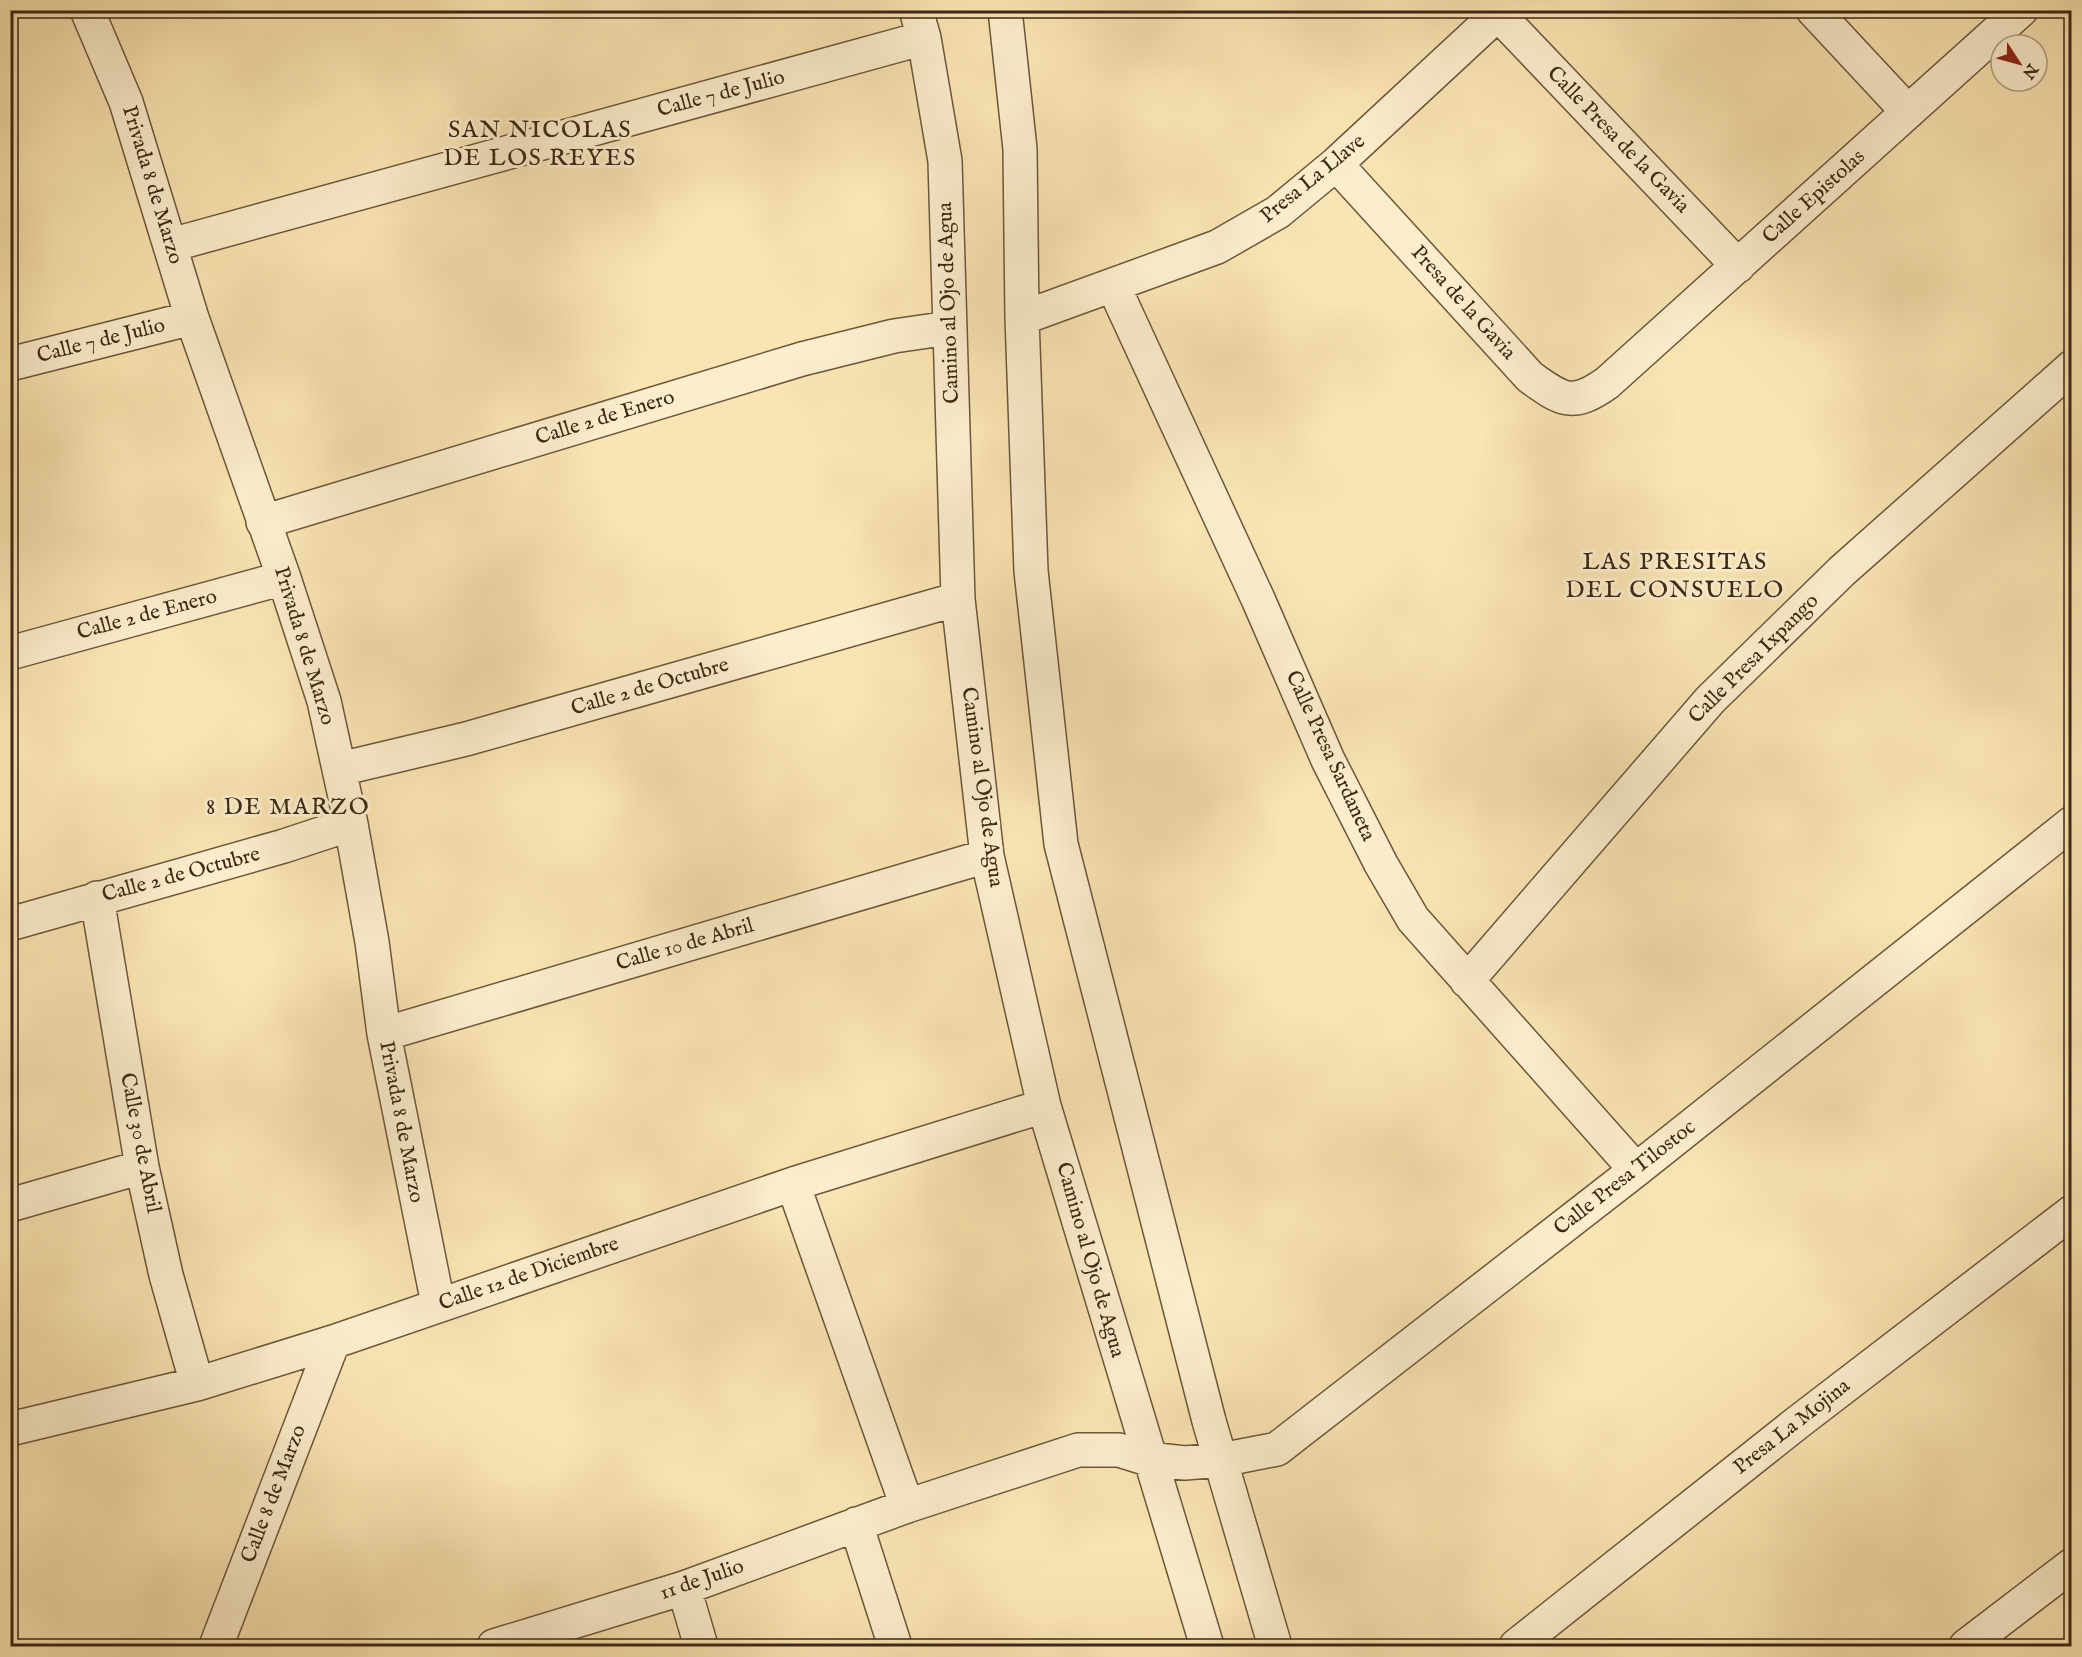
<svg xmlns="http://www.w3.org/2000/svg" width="2082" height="1657" font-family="'IM FELL English',serif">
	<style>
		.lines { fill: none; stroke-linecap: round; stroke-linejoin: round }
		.minor-casing { stroke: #6c563c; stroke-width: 36 }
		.minor { stroke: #fceecd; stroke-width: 33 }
		.labels { text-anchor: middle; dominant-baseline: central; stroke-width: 6; stroke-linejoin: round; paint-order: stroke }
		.street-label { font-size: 21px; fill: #3d2714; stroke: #fceecd }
		.quarter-label { font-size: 24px; letter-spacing: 1.5px; fill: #3d2714; stroke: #fceecd }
	</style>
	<rect width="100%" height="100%" fill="#fae5b2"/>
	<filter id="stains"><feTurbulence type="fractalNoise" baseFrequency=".00333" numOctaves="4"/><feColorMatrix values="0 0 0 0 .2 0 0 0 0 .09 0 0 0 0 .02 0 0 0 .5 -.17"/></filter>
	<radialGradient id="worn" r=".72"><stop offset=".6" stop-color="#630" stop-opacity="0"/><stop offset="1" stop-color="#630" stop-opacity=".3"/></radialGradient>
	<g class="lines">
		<g class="minor-casing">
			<path id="minor" d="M87,10L126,102L192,318L284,578L324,701L351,824L372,942L384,1034L438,1304
				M916,10L924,38L945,161L958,599L987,856L1044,1106L1207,1646
				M1005,10L1020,149L1022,318L1031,571L1061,844L1209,1421L1275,1646
				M1813,10L1908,112
				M1498,14L1738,266
				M1336,164L1530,377C1563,401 1573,407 1607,383L2021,10
				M171,245L924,38
				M1113,285L1258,599L1328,760L1381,864L1413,919L1636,1170
				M1022,318L1217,247L1278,212L1336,164L1502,10
				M10,364L192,318
				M263,522L802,359L894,336L949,328
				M10,653L284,578
				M340,769L466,739L958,599
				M97,898L142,1167L166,1275L197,1384
				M10,924L284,846L351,824
				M1467,981L1710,700L1842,571L2072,367
				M384,1034L987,856
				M793,1184L907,1506
				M10,1205L142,1167
				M10,1429L197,1384L333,1342L793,1184L1044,1106
				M856,1524L895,1646
				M684,1588L701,1646
				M216,1646L333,1342
				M494,1646L684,1588L907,1506L1078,1450H1119L1148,1459L1185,1463L1221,1460L1277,1449L1636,1170L2072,823
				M1516,1646L1797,1423L2072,1212
				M1966,1646L2072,1565"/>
		</g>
		<use href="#minor" class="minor"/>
	</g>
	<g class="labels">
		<g class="street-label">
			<text transform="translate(721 94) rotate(-15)">Calle 7 de Julio</text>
			<text transform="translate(1618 140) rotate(46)">Calle Presa de la Gavia</text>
			<text transform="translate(1313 179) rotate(-39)">Presa La Llave</text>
			<text transform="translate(152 185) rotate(73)">Privada 8 de Marzo</text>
			<text transform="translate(1814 197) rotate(-42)">Calle Epistolas</text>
			<text transform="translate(949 303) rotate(-92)">Camino al Ojo de Agua</text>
			<text transform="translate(1463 303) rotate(48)">Presa de la Gavia</text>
			<text transform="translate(101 341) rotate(-14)">Calle 7 de Julio</text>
			<text transform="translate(605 418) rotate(-17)">Calle 2 de Enero</text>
			<text transform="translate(147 615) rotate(-15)">Calle 2 de Enero</text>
			<text transform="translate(304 646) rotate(73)">Privada 8 de Marzo</text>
			<text transform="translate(1754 659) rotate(-45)">Calle Presa Ixpango</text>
			<text transform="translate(650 687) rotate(-16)">Calle 2 de Octubre</text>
			<text transform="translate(1330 756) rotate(65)">Calle Presa Sardaneta</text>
			<text transform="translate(982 787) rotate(82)">Camino al Ojo de Agua</text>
			<text transform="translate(181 875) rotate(-15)">Calle 2 de Octubre</text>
			<text transform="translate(685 945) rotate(-16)">Calle 10 de Abril</text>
			<text transform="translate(401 1122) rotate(79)">Privada 8 de Marzo</text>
			<text transform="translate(140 1143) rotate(79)">Calle 30 de Abril</text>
			<text transform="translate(1625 1178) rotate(-38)">Calle Presa Tilostoc</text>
			<text transform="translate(1090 1260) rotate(74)">Camino al Ojo de Agua</text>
			<text transform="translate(529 1274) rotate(-19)">Calle 12 de Diciembre</text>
			<text transform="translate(1792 1427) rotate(-38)">Presa La Mojina</text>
			<text transform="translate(274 1494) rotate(-69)">Calle 8 de Marzo</text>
			<text transform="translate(702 1580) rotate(-19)">11 de Julio</text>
		</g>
		<g class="quarter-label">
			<text x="540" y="130">SAN NICOLAS<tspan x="540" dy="28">DE LOS REYES</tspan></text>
			<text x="1675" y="562">LAS PRESITAS<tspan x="1675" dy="28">DEL CONSUELO</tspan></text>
			<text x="288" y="807">8 DE MARZO</text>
		</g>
	</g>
	<rect width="2082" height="1657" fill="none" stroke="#fae5b2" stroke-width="36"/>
	<rect x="12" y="12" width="2058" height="1633" fill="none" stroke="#3d2714" stroke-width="3"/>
	<rect x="18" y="18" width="2046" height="1621" fill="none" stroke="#3d2714" stroke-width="1.5"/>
	<g transform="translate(2019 63) rotate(126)"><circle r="28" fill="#fceecd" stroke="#b09e83" stroke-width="1.5"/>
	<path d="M0-4.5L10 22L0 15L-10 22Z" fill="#8f2418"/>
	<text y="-9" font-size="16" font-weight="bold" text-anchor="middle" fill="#3d2714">N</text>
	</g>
	<rect width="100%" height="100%" filter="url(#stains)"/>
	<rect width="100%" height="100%" fill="url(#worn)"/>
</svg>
